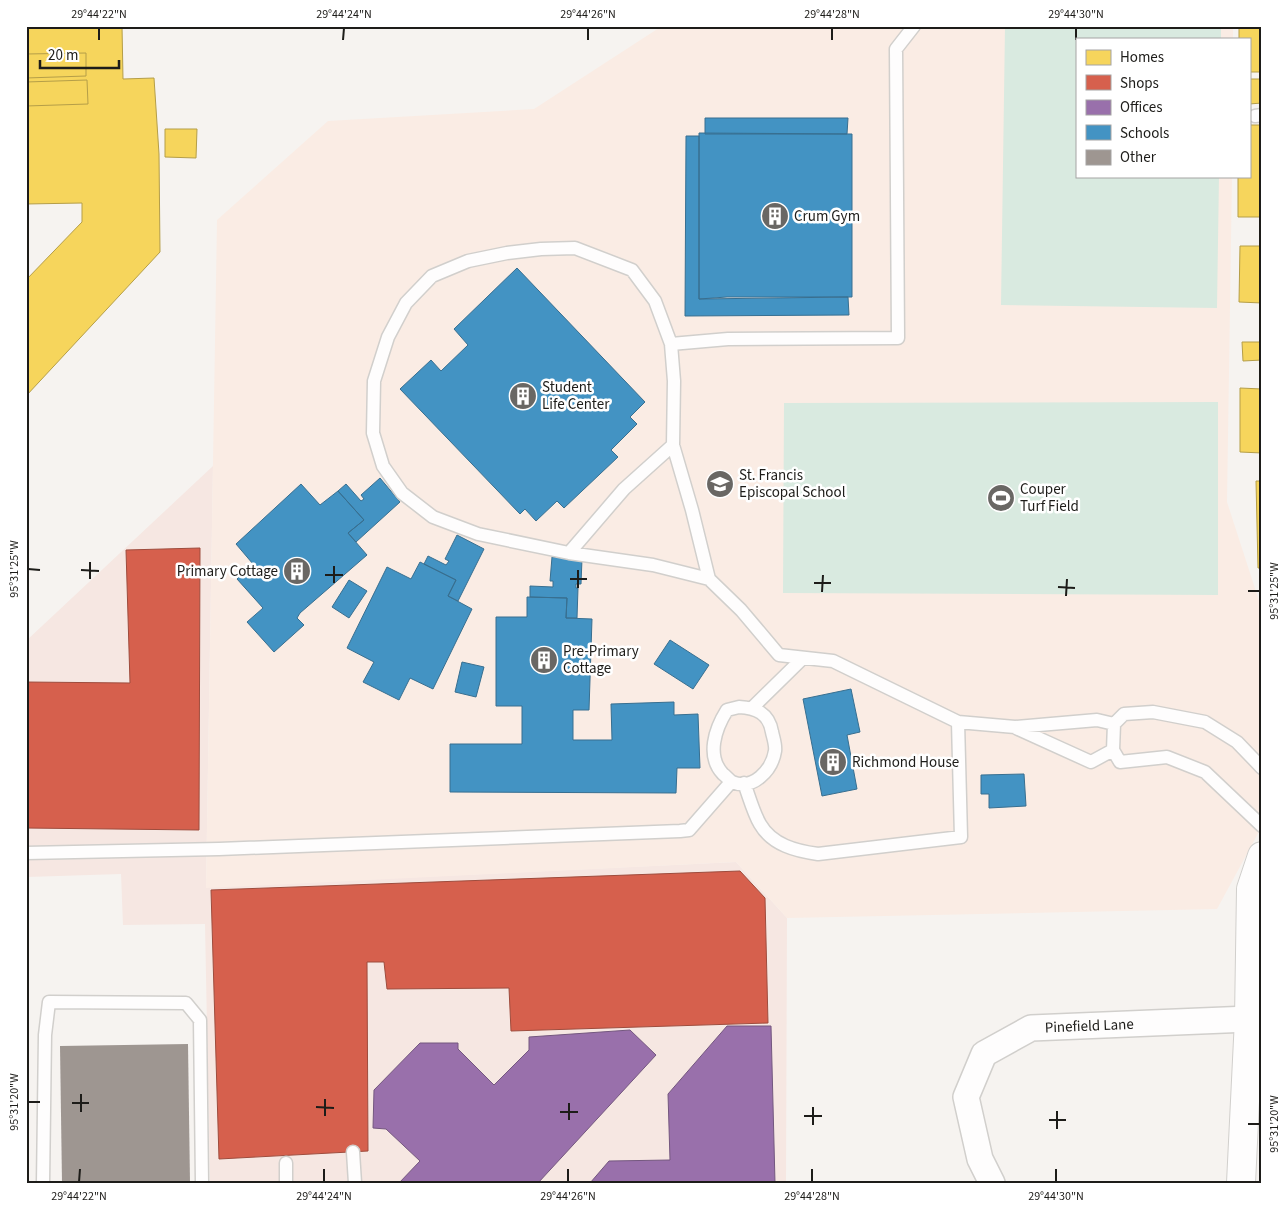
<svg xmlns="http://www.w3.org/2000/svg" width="1288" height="1209" font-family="'Source Sans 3',sans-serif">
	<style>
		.commercial { fill: #f6e7e2 }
		.education { fill: #faece4 }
		.green { fill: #d9eae0 }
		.homes { fill: #f6d55c; stroke: #b59e48 }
		.shops { fill: #d6604d; stroke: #9e4c3d }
		.offices { fill: #9970ab; stroke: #74577f }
		.schools { fill: #4393c3; stroke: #386f90 }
		.building { fill: #9e9691 }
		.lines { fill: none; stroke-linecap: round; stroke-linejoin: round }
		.service-casing { stroke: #d1cfcc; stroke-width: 15 }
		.minor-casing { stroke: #d1cfcc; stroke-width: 28 }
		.tertiary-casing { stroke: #d1cfcc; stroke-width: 30 }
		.service { stroke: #fefdfd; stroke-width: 12 }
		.minor { stroke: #fefdfd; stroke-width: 25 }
		.tertiary { stroke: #fefdfd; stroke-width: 28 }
		.ticks { fill: none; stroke: #1d1c19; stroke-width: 2 }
		.labels { text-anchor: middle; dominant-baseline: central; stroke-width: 5; stroke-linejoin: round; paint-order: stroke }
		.poi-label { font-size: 15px; fill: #1d1c19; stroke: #fff; text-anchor: start }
		.street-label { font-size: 15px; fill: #1d1c19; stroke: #fff }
		.neatline { fill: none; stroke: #1d1c19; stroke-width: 2 }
		.ticks-label { font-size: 12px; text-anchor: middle; fill: #1d1c19 }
	</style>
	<rect width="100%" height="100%" fill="#f6f3f0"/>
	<path class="commercial" d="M213,466L206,887L736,862L787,918L786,1183H210L205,924L123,925L121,874L27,877L26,1183V641Z"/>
	<path class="education" d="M662,26H1233V39H1077V176H1232L1227,502L1262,610V826L1217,909L787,918L736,862L206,888L217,220L328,121L534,109Z"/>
	<path class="green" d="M1005,26H1221V39H1077V176H1219L1217,308L1001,305Z
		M1218,402V595L783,593L784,403Z"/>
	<path class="homes" d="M26,26H122L123,79L154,78L159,154L160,252L26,396V280L82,222V203L26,204Z
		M1239,26H1262V72H1249V39H1239Z
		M86,53V76L26,78V54Z
		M1249,79H1262V103L1249,104Z
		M87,80L88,104L26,106V82Z
		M1249,125H1262V217H1238V176H1249Z
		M165,129H197L196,158L165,157Z
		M1240,246H1262V303L1239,302Z
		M1242,342H1262V360L1243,361Z
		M1240,388L1262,389V453L1240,452Z
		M1256,481H1262V568H1258Z"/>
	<path class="shops" d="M200,548L199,830L26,828V682L130,683L126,550Z
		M740,871L765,898L768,1023L511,1031L509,988L387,989L384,962H367L368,1151L219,1159L211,890Z"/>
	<path class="offices" d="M727,1026H771L775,1183H590L609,1161L670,1160L668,1094Z
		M630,1030L656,1055L538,1183H399L420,1161L386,1129L373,1128L374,1090L420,1043H458V1049L494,1085L529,1050V1037Z"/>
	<path class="schools" d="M705,118H848L847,134H705Z
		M699,133L852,134V297H727L699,299Z
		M686,136H699V299L848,297L849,315L685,316Z
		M517,268L645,402L630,417L637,424L611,450L618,457L564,508L557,501L536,521L525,509L520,514L400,389L431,360L441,371L468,345L454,329Z
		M380,478L400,502L356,542L348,533L364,520L338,491L346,484L361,501L364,499L361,495Z
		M301,484L320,505L338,491L364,520L348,533L367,555L300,613L297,618L304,625L274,652L247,622L263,608L237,579L253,564L236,544Z
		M457,535L484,549L458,601L448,596L456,580L424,564L428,556L446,565L449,561L445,559Z
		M552,557L582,559L581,584H576V588H578L577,618H566L567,598L530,597V586L553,587V581H550Z
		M420,562L456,580L448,596L472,609L433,689L410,678L399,700L363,682L374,662L347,648L387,567L411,579Z
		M349,580L367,591L349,618L332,607Z
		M527,597L567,598L566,618L592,619L589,710H573V740H612L611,704L674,702V715L698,714L700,768H677L676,793L450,792V744H522V706H496V617H527Z
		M670,640L709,665L693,689L654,664Z
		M462,662L484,667L476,697L455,692Z
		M851,689L860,732L847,735L857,789L822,796L803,699Z
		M1024,774L1026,806L989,808V794H981V775Z"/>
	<path class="building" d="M188,1044L190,1183H62L60,1046Z"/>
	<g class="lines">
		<g class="service-casing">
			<path id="service" d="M1255,116L1262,115
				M671,344L728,339L898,338L896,49L914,26
				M569,553L624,489L673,445
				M709,579L653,565L569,553L478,534L433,517L402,493L383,466L373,433L374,381L388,337L406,303L432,276L468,261L507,253L541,249L575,248L632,270L655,301L671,344L674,381L673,445L692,510L709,579L741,610L779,655L833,661L958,722L1015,727L1097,720L1114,724
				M739,707C756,708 769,713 772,732C773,737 776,745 775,751C772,770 753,791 732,782C729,780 726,776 723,774C706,756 715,729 727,710Z
				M752,708L803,658
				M1016,728L1091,762L1113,750
				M1262,768L1237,742L1205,722L1153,712L1124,714L1114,724L1113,750L1120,762L1167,757L1205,772L1262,826
				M744,783C749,796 753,812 760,824C772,845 796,851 818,854L961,837L958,722
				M26,853L219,849L680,831L689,830L731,782
				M353,1152L355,1183
				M286,1163V1183
				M43,1183L45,1035L49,1002L186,1003L200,1020L202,1183"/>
		</g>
		<g class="minor-casing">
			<g id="minor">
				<path id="s1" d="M992,1183L980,1159L966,1097L984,1054L1031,1028L1249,1019"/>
			</g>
		</g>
		<g class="tertiary-casing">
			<path id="tertiary" d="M1241,1183L1249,1019L1251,889L1262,856"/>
		</g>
		<use href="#service" class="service"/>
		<use href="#minor" class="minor"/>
		<use href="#tertiary" class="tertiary"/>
	</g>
	<path class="ticks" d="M99,40V28M343,40L344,28M588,40V28M832,40V28M1076,40V28M28,569L40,570M81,570L99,571M325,575H343M90,579V562M570,579H587M334,583V566M814,583H831M1058,587L1075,588M578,588V570M1248,591H1260M822,592L823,575M1066,596L1067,579M28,1102H40M72,1103H89M316,1107L334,1108M81,1112V1094M560,1112H578M325,1116V1099M804,1116H822M569,1120V1103M1049,1120H1066M1248,1124H1260M813,1125V1107M1057,1129V1111M79,1182L80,1169M324,1182V1169M568,1182V1169M812,1182V1169M1056,1182V1169"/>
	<defs>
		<g id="building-disc" transform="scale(1.4375)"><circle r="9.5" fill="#696764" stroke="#fff"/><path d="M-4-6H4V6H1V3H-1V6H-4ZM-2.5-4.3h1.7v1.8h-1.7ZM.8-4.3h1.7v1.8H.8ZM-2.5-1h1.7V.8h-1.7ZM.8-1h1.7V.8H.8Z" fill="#fff"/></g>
		<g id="school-disc" transform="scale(1.4375)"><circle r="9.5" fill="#696764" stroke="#fff"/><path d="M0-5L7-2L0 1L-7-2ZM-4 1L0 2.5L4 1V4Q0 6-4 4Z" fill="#fff"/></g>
		<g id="stadium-disc" transform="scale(1.4375)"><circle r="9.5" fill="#696764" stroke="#fff"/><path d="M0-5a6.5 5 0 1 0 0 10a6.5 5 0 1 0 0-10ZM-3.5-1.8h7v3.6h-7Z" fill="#fff"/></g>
	</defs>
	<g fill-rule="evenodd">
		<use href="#building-disc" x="775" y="216"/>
		<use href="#building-disc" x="523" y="396"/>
		<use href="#school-disc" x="720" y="484"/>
		<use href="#stadium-disc" x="1001" y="498"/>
		<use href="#building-disc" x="297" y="571"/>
		<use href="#building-disc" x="544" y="660"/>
		<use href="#building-disc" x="833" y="762"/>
	</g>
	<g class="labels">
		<g class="poi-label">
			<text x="794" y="216">Crum Gym</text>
			<text x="542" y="387">Student<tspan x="542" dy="17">Life Center</tspan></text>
			<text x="739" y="475">St. Francis<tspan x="739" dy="17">Episcopal School</tspan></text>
			<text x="1020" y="489">Couper<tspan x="1020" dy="17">Turf Field</tspan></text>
			<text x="278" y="571" text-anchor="end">Primary Cottage</text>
			<text x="563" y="651">Pre-Primary<tspan x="563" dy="17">Cottage</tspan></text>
			<text x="852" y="762">Richmond House</text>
		</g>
		<g class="street-label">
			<text stroke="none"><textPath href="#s1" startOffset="249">Pinefield Lane</textPath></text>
		</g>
	</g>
	<rect width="1288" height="1209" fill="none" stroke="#ffffff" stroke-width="55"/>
	<rect x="1076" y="38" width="175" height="140" fill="#ffffff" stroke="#a5a4a3"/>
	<rect x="1086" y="50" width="25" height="15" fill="#f6d55c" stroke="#a5a4a3"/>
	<text x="1120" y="62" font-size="15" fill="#1d1c19">Homes</text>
	<rect x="1086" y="75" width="25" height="15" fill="#d6604d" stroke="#a5a4a3"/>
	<text x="1120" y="88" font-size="15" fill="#1d1c19">Shops</text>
	<rect x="1086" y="100" width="25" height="15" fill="#9970ab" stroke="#a5a4a3"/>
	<text x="1120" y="112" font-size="15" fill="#1d1c19">Offices</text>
	<rect x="1086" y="125" width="25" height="15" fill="#4393c3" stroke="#a5a4a3"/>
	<text x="1120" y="138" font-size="15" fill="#1d1c19">Schools</text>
	<rect x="1086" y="150" width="25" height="15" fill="#9e9691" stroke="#a5a4a3"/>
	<text x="1120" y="162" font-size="15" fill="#1d1c19">Other</text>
	<path d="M40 60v8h79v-8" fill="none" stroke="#1d1c19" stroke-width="2.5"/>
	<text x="48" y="60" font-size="15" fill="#1d1c19" stroke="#ffffff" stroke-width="4" paint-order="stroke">20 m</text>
	<rect x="28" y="28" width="1232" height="1154" class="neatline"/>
	<g class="ticks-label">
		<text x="99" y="18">29°44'22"N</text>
		<text x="344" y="18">29°44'24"N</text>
		<text x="588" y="18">29°44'26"N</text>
		<text x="832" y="18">29°44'28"N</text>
		<text x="1076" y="18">29°44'30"N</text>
		<text transform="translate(14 569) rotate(-90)" y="4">95°31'25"W</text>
		<text transform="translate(1274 591) rotate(-90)" y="4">95°31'25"W</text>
		<text transform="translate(14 1102) rotate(-90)" y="4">95°31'20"W</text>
		<text transform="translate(1274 1124) rotate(-90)" y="4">95°31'20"W</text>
		<text x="79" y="1200">29°44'22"N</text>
		<text x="324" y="1200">29°44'24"N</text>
		<text x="568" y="1200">29°44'26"N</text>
		<text x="812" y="1200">29°44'28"N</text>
		<text x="1056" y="1200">29°44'30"N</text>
	</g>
</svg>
